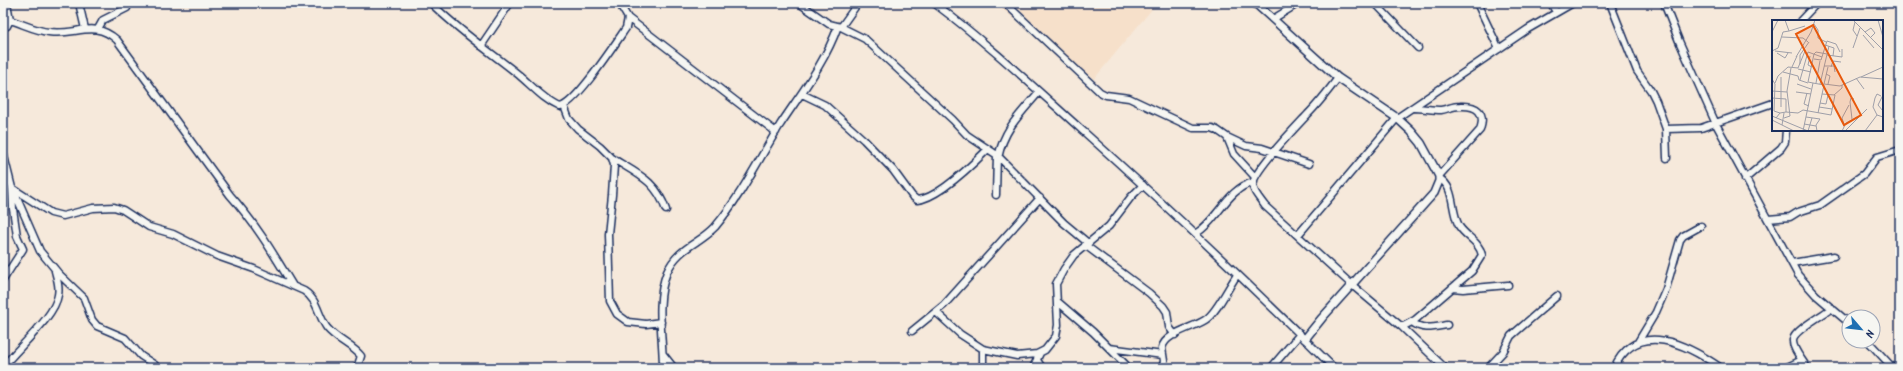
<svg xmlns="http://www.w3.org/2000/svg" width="1903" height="371" font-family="Kalam,sans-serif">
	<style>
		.built { fill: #f6e0ca }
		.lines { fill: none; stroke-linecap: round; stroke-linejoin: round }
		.minor-casing { stroke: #1b2f5e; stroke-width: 9 }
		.tertiary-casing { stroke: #1b2f5e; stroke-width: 10 }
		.minor { stroke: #f6f6f2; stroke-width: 6 }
		.tertiary { stroke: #f6f6f2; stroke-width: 7 }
		.inset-road { fill: none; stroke: #9e9fa9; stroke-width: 1 }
		.view { fill: #e8590c; fill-opacity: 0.15; stroke: #e8590c; stroke-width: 2 }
		.inset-edge { fill: none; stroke: #1b2f5e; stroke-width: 2 }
	</style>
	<rect width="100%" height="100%" fill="#f6e9db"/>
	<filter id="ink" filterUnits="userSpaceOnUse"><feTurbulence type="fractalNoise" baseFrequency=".025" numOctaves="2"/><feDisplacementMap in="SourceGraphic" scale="8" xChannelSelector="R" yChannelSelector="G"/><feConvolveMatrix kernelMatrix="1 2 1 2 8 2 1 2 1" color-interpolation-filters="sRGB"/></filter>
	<g filter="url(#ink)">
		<path class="built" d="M994,3H1157L1094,79Z"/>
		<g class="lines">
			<g class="minor-casing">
				<path id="minor" d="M79,3L85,29
					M431,3C458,30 489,51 519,75C532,86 544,100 560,107C576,104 615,44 626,28L628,18L619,3
					M799,3L829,24L841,27L858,3
					M934,3C986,42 1035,88 1083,131C1169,208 1252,287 1334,368
					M1005,3L1100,92L1106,95L1129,98L1193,128H1212L1217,130L1227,137L1234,154L1255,177
					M1375,3L1418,48
					M1477,3L1499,49
					M1551,3L1556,12
					M1610,3L1637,71L1651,91L1656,101L1666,129L1667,158
					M1664,3L1679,41L1716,124L1798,275L1816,295L1849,323
					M628,18L776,132
					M1273,19L1299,3
					M10,20C23,24 36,31 49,32C76,36 94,19 117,40L230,195C256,224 273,253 293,286
					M1800,21L1817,3
					M841,27L865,39L953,120L967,135L997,155L1064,223L1088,243
					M3,28L7,26L10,20L7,3
					M98,29L103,20L127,8
					M481,46L510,3
					M1338,78C1328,91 1319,103 1308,114C1297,126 1254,170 1253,184C1252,191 1261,200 1265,206L1352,285L1402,327L1445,368
					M802,94L825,105L864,140L893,170L912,196L917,200C937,199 973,164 987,150
					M564,106L569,119L578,129L600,146L612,158L614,165L612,195L608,234L610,301L617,314L628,322L646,324L661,322
					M1413,108C1422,108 1432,110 1441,110C1447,109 1453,106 1460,106C1477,105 1486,112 1480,130L1439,176
					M1666,129L1701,128L1773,103
					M1227,137L1246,146L1262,148L1309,164
					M3,152L12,188L13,209L17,236L23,249L3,280
					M612,158C637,174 656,180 666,210
					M998,158C1004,129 1020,114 1039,92
					M1745,179L1781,148L1785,142L1786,130
					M12,188L51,213L63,216L93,208L114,207L123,210L149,227L173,234L217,256L254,269L304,291C318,300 318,316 327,328C337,340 352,345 361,356L357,368
					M13,189L40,251L59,274L84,298L92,320L97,326L125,338L141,356L155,365
					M996,195L997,155
					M1768,219L1790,217L1798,212L1820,205L1864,174L1877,157L1900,150
					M1195,234C1217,222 1227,188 1254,182
					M1298,235L1397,118L1528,29L1573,3
					M1085,245L1149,293L1163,306L1167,312L1169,327L1175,335
					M1792,263L1834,256
					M1452,288L1463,289L1508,285
					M1058,302L1093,332L1129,368
					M937,313L960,334L983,349L1017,356L1037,354L1045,350L1056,336L1058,325L1056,284L1064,269L1074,255L1109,226L1131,197L1143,185
					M1412,322C1423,331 1435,327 1447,325
					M1402,327L1415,320L1472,271L1482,255C1479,241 1466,237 1459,226C1450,210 1456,188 1439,178
					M912,331L944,305L1040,198
					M1868,341L1893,368
					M1638,342L1656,312L1666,289L1680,240L1683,236L1701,226
					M1109,348L1163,355
					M983,349V368
					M663,354L674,368
					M1037,360L1042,368
					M3,367C17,348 55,317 58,295C60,287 57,279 55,271
					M663,368C663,337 655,302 667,272C678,247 699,244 715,227C741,196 759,159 780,125C801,93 825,63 838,26
					M1033,368L1040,353
					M1162,368L1164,361L1162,348C1165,333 1193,328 1205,320C1216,314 1229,286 1237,275
					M1271,368L1300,334
					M1488,368L1503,352L1511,336L1557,296
					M1614,368C1637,318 1688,345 1721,368
					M1785,368L1802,360
					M1807,368C1803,360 1792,349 1793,340C1793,331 1824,314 1832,308"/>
			</g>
			<g class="tertiary-casing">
				<path id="tertiary" d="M1255,3L1338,78L1397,118L1411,131L1421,143L1439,176V181L1434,193L1322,318L1305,339"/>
			</g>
			<use href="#minor" class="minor"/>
			<use href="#tertiary" class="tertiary"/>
		</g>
	</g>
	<g transform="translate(1772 20)">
		<rect width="111" height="111" fill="#f6e9db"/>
		<path class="inset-road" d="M81,0L111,30M106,0L111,17M83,2L81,10L85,16M42,4L46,10V18L54,22M17,11L33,6M0,12L6,0M93,12L99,8L103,13L99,17M91,15L102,28M10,17L31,18L36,22M53,25L62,28L61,36M81,28L88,8M0,31L6,28L11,12L17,11L13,0M3,31L20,33M36,32L50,37M5,33L13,38L16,33M55,35L70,37V29M38,36L36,45L40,47M24,37L39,12L43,0M42,39L49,40L55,21L64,24L68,32M28,44V35L37,22M52,46H62L63,52M20,47L25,36M59,47L61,41L69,42M26,49L39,52M11,52L26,56L27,60L36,63M54,54L58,56L56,64M89,57L111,47M84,58L92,69M0,59L3,64L2,91L8,93L4,98M28,60L36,32M3,63L6,56L16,47L26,48L33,31M41,63L52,65L46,93M44,63L48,41M25,64L39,69M48,64L57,26M52,64L68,66L88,57L111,59M52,64L56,47M0,71L15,72M24,72L39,74M35,73L32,84L37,86M62,75L70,68V65M111,75L106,85L111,91M109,76L105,74L103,78L101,87L105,95L111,97M0,78L14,79V92L8,93M48,83L54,84L56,75M9,87V57M47,87L60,89M14,92L26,93L31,90L59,95L63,75L50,74M0,96L36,111M34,97L48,99L44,105L45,111M12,98L18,96L15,71L19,48M80,99L78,82L79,78L82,79M0,100L22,111M32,104L44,106M72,104L70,98L77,85M10,105L12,93M31,111L41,63L36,62L42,34L44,32L55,34M36,111L40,98M70,111L74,103L85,97M73,111L95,89M93,111L105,95"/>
		<path class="view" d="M41,5L89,95L72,105L24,14Z"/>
		<rect width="111" height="111" class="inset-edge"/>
	</g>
	<rect width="1903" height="371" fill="none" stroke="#f6f6f2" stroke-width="16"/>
	<rect x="8" y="8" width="1887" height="355" fill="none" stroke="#1b2f5e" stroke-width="1.5" filter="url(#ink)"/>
	<g transform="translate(1861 329) rotate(118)"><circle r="19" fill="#f6f6f2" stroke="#9ea6b7"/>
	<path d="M0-3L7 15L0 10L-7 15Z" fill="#1f6fb2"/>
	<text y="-6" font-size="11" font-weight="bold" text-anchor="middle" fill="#1b2f5e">N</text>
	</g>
</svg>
